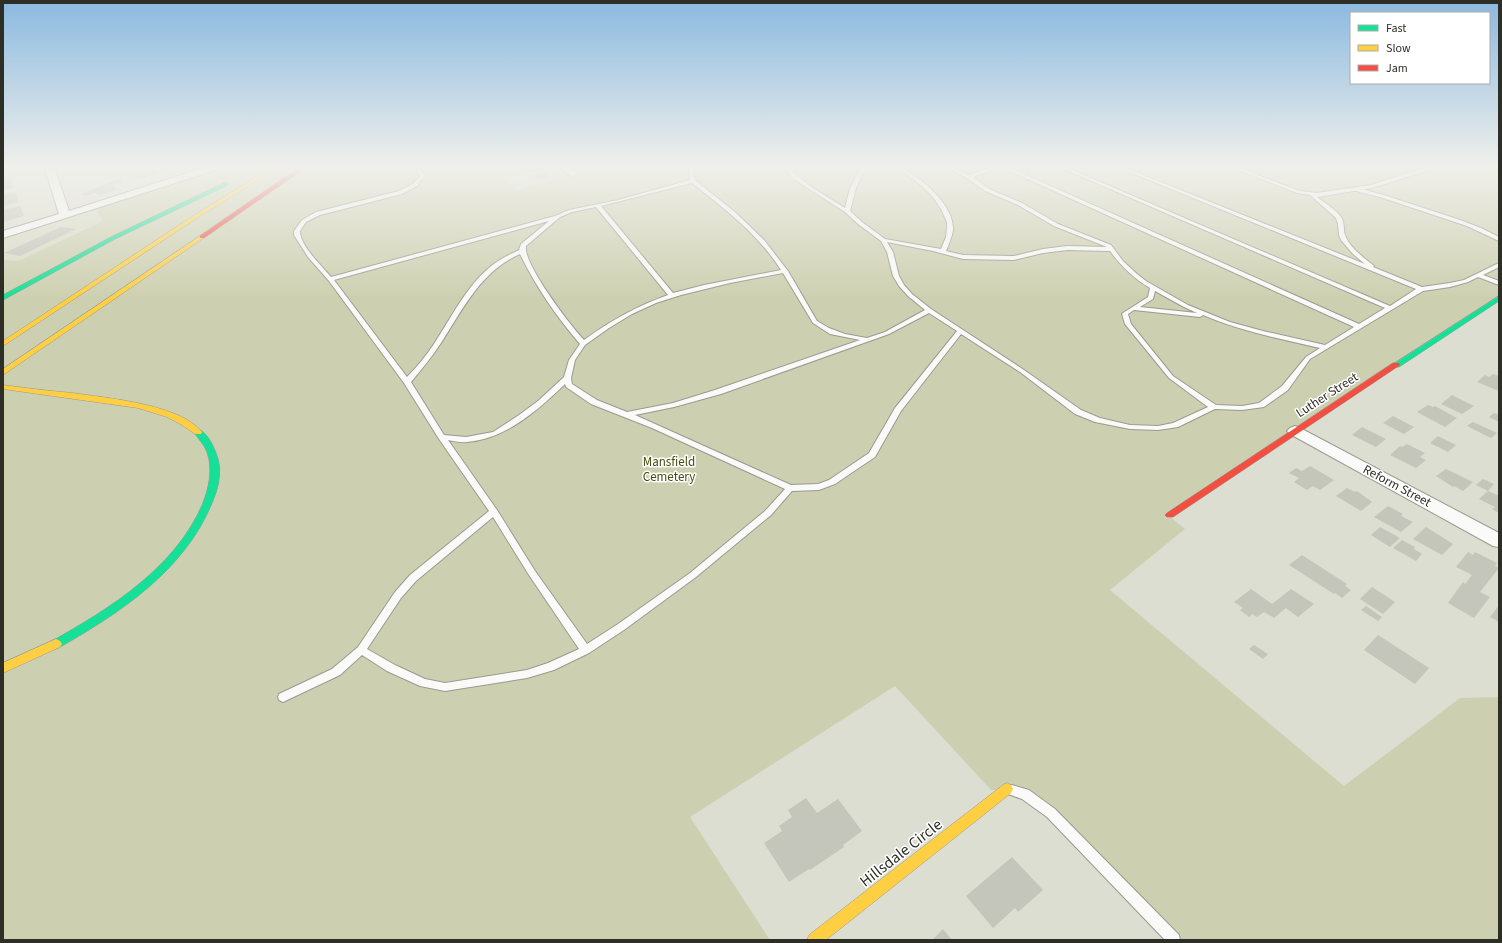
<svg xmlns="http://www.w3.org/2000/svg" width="1502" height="943" font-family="'Source Sans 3',sans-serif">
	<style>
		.built { fill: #dadcc6 }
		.green { fill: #cdd0b0 }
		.building { fill: #c4c5bb }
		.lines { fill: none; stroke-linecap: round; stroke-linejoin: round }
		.lane-casing { stroke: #999a91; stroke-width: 2 }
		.street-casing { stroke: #999a91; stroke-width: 2 }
		.fast-casing { stroke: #999a91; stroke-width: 1 }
		.slow-casing { stroke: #999a91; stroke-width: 1 }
		.jam-casing { stroke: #999a91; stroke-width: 1 }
		.lane { fill: #fafaf8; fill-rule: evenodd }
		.street { fill: #fafaf8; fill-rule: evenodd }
		.fast { fill: #16e098; fill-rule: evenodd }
		.slow { fill: #ffcf43; fill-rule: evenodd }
		.jam { fill: #f24e42; fill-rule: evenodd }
		.labels { text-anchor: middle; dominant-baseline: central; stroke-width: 3; stroke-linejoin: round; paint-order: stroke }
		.street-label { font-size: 13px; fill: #2d2e25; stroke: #fff }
		.park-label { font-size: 13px; fill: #4b4d13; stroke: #fff }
		.near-street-label { font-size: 16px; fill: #2d2e25; stroke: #fff }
	</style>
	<rect width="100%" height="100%" fill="#ddded2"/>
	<path class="built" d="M98,207L103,220L97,224L23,259L15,261L3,260V238Z"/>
	<path class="green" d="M226,166H488L517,190L608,166H1499V299L1169,516L1185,529L1110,590L1344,786L1460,698L1499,697V940H1175L1025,791L991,790L895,686L690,817L770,940H3V260L15,261L23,259L97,224L103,220L97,213L98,207Z"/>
	<path class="building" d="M154,166L160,173L137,179L132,171Z
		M163,166H181L165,171L159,167Z
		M533,166H537L542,170L530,173L524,168Z
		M545,172L551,177L539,180L533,175Z
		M11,176L12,181H11L13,188L3,190V178Z
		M119,179L123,182L112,185L116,188L114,189L116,190L99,195L95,193L85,196L81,194Z
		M15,192L19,202L3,206V195Z
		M20,206L24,216L4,222L3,210Z
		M61,227L76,229L20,256L4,253Z
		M1493,374L1499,376V391L1477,382L1485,375L1489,377Z
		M1452,395L1474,406L1462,414L1441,404Z
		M1428,405L1433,407L1435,406L1457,418L1445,427L1417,412Z
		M1494,413L1499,415V422L1489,417Z
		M1393,416L1414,427L1404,434L1383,423Z
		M1473,422L1497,433L1491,438L1467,426Z
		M1362,427L1386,439L1376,447L1352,435Z
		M1438,436L1456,445L1448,452L1430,443Z
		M1407,444L1425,453L1420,457L1426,460L1416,468L1390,455L1400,446L1402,447Z
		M1310,466L1334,480L1320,490L1313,486L1307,490L1294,482L1299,478L1289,473L1296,468L1302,471Z
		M1446,469L1473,482L1463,491L1454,486L1453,487L1436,476Z
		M1483,479L1494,484L1488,491L1476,485Z
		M1347,488L1355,492L1357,491L1372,502L1361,511L1336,496Z
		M1488,491L1499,496V513L1492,509L1495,507L1479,499Z
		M1388,506L1403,514L1401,516L1413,522L1401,532L1374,517Z
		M1380,527L1400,538L1390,547L1371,535Z
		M1426,527L1453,544L1442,555L1413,539Z
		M1402,540L1415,547L1414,549L1422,554L1416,561L1393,548Z
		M1468,552L1473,555L1475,552L1497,563L1495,566L1499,568L1480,592L1490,597L1474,618L1448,603L1463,582L1465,584L1472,575L1456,567Z
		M1302,555L1347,584L1345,586L1351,590L1342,598L1335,593L1334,594L1289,565Z
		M1372,587L1395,602L1383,614L1360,599Z
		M1251,589L1272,604L1291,589L1314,604L1298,617L1286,608L1274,618L1264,612L1257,617L1252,614L1249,617L1240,610L1243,608L1234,602Z
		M1499,605V622L1490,617Z
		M1366,606L1382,617L1378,621L1361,610Z
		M1378,635L1429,668L1415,684L1364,650Z
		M1254,645L1268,654L1263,659L1249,649Z
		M806,798L817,813L838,799L862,831L843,845L844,847L810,870L809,869L789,882L764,843L782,831L779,826L792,817L788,810Z
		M1012,857L1043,890L1018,912L1015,908L993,928L966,896Z
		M943,929L952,940H932Z"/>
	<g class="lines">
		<g class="lane-casing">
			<path id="lane" d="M414,166H418L425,176L417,186L402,194L320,215L306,222L300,231C300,246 322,266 331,277L555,216L569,210L618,200L690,180L689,172L691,166H695L693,172L695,180L736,213L764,240L788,271L817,321L829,328L845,334L867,338L885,332L925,310L908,296L899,286L893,276L887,252L881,241L858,224L845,212L792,178L783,166H788C803,184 825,195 845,208L850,188L862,166H866L856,188L850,211L862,222L885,239L941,249L946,237L947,228V222L941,209L933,197L923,187L896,166H901C906,171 913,174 919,179C933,189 954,210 953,230C952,237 949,244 946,251L963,255L1014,256L1043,249L1067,246L1107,247L1054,226L1018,205L985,191L967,178L944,166H950L969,175L996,166H1006L1359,324L1385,308L1057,166H1063L1390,306L1416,289L1115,166H1121L1365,264L1353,254L1341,240L1339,235L1338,224L1336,218L1310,195L1297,193L1228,166H1234L1300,191L1317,193L1371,185L1407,173L1434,166H1442L1372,188L1317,197C1325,203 1335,209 1341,217C1345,223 1343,229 1345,235C1350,248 1363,257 1373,265L1374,266L1373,267L1422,287L1450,283L1464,280L1499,263V267L1483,275L1499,281V285L1478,277L1468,282L1450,287L1423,291L1310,359L1288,390L1264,407L1242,410L1215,409L1178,427L1158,430L1130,429L1095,422L1075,414L1020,372L961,334L901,411L875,457L835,484L819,490L792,491L771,515L696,577L624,630L589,653L554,670L527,678L445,691L420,686L387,671L362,655L340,675L283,702L279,700L278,697L279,694L332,669L358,647L395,592L410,575L489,511L439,439L404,383L329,281L308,257L294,235V231L302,220L316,212L399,191L413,184L420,176ZM1001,167L1354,327L1325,345L1263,331L1230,322L1188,305L1146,281L1137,274L1123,261L1111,245L1058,224L1022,203L989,189L973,177ZM692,183C725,209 758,234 781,270L704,285L673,293L601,206ZM596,207L668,295C637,306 610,321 584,340C570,325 523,264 526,246L560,217L572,212ZM549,221L521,244L519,250C509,255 499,259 490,267C466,287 451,318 434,344C426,356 417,367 407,377L334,280ZM887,242L933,251L963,259L1014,260L1043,253L1067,250L1110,251C1121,266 1133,278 1150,288L1148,297L1123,313L1122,314L1125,324L1169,378L1208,407L1173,423L1158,426L1130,425L1100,418L1081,410L1024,370L931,309L912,294L904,285L899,276L893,252ZM520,254C536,287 556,316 580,344L569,360L564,377L538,401L519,415L493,432L466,437L444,435L411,382C421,370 432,357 441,343C463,309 481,271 520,254ZM783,273L813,323L830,334L860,340L715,390L673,403L627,412L597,400L572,384L571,378L575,360L585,345L609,328L632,314L656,303L681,295L730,283ZM1155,291L1184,307L1197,313L1140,307L1153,299ZM1134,310L1200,317L1203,315C1241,331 1280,339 1320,348L1306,357L1282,386L1259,403L1242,406L1216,405L1173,376L1131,324L1128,314ZM929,313L957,331L895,408L869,453L829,480L818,484L791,485L635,415L674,407L721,394L889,334ZM565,384L566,387L591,404L652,428L785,489L765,511L690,573L618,624L587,644L535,571L497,510L448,440C454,441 461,443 467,442C506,439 538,410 565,384ZM493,517L529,575L579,649L548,663L527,670L445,683L425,679L395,665L367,649L401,598L416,581Z
				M1341,166H1391L1376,169L1343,167Z
				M1361,189L1384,195L1460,220L1481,228L1499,237V241L1467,226L1380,197L1359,192L1358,191Z
				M1012,785L1029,790L1055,809L1179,935L1180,940H1165L1047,817L1022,799L1008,794L1006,790L1008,786Z"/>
		</g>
		<g class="street-casing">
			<path id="street" d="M44,166H54L69,211L209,166H224L222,168L3,238V231L59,214Z
				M558,166H569L578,174L573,177L570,176Z
				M1295,426L1300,428L1499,533V547L1493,546L1290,434L1287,431L1290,428Z"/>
		</g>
		<g class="fast-casing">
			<path id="fast" d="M226,182L229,184L228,185L115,239L3,300V295L111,237Z
				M1499,296V301L1399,367H1393L1392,365Z
				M198,429C208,432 215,449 218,459C222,474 218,489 212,503C185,570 120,613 60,647L56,649L52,647L50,644L52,641C111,608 176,567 203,503C209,487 213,469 207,452C204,444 198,439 194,432Z"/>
		</g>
		<g class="slow-casing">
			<path id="slow" d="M274,166H281L200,216L3,346V341L196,214Z
				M200,236L205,237L3,375V369Z
				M3,385C26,388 49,391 73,393C106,398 180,404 202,432L201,434H195L182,425L167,417L138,408L3,389Z
				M56,639L60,641L62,644L60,647L3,673V663Z
				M1007,783L1011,785L1013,789L1011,793L826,940H807L809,935L1003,785Z"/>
		</g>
		<g class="jam-casing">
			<path id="jam" d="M301,166H308L204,238H200V236Z
				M1393,363H1399L1400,365L1173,517H1167L1165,515L1167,513Z"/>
		</g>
		<use href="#lane" class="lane"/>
		<use href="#street" class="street"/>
		<use href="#fast" class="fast"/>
		<use href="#slow" class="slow"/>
		<use href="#jam" class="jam"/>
	</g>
	<linearGradient id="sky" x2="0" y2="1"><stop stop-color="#8bb9e0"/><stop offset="0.56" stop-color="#f0f0eb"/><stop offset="1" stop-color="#f0f0eb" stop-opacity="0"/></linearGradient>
	<rect width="1502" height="298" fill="url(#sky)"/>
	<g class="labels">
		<g class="street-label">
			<text transform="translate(1327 395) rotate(-33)">Luther Street</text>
			<text transform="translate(1397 486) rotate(28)">Reform Street</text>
		</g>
		<g class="park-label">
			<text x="669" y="462">Mansfield<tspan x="669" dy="15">Cemetery</tspan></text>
		</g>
		<g class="near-street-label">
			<text transform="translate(901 853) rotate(-38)">Hillsdale Circle</text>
		</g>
	</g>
	<rect width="1502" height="943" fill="none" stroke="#2d2e25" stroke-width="8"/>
	<rect x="1350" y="12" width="140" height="72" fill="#ffffff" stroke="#ababa8"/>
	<rect x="1358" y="25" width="20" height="6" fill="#16e098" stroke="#ababa8"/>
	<text x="1386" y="32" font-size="12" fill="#2d2e25">Fast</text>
	<rect x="1358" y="45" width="20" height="6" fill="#ffcf43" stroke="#ababa8"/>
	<text x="1386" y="52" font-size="12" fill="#2d2e25">Slow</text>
	<rect x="1358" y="65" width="20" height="6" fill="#f24e42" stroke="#ababa8"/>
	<text x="1386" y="72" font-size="12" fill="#2d2e25">Jam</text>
</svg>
